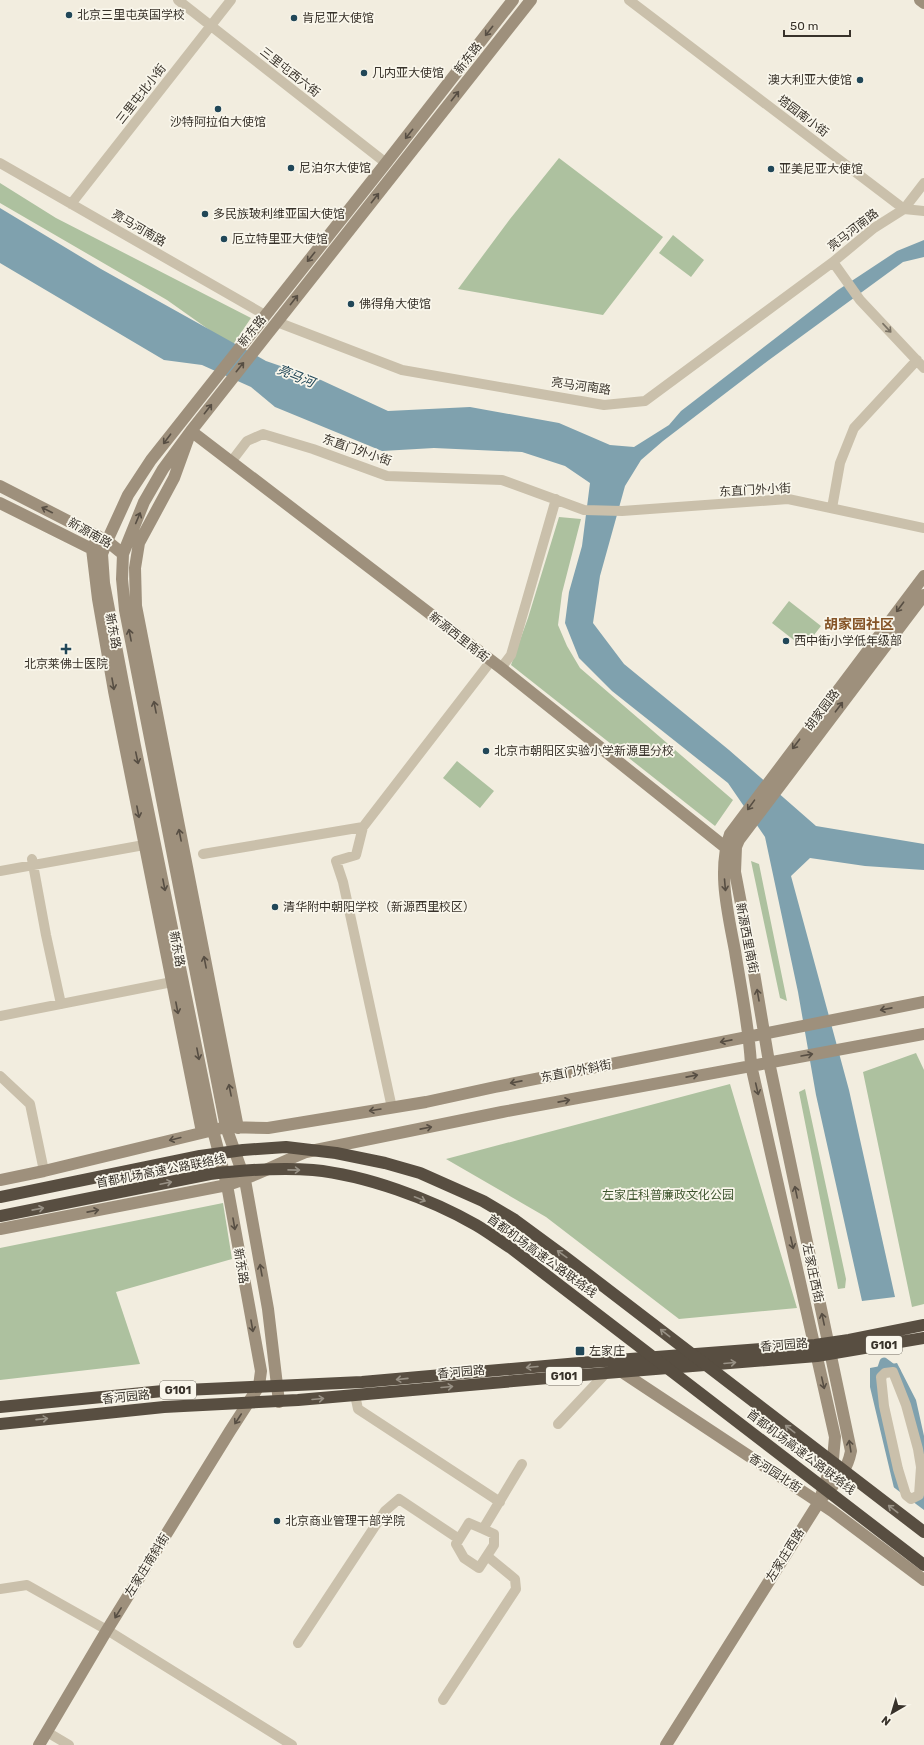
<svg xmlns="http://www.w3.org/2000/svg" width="924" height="1745" font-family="Rubik,'Noto Sans SC',sans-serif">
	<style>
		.green { fill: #adc19f }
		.water { fill: #7fa1ae; fill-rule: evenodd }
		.pier { fill: #f2eddf }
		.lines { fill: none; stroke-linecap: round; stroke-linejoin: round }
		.canal { stroke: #7fa1ae; stroke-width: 9 }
		.street { stroke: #cac0ab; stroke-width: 10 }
		.secondary { stroke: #9e907c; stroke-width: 12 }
		.highway { stroke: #584e41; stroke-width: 12 }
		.highway-bridge { stroke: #584e41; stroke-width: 12 }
		.oneway { stroke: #574e43 }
		.oneway2 { stroke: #7a7264 }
		.oneway3 { stroke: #989185 }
		.poi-dot { fill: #214758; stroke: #f9f6eb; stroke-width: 1.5 }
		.labels { text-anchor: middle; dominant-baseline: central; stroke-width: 3.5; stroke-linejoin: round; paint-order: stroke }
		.shield { fill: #f9f6eb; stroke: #726d64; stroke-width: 1 }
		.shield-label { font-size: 11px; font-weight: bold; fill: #38322a }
		.poi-label { font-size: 12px; fill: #38322a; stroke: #f9f6eb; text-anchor: start }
		.street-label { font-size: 12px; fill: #38322a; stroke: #f9f6eb }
		.park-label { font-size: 12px; fill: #3e552e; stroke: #f9f6eb }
		.water-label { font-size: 13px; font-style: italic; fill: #214758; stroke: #f9f6eb }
		.quarter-label { font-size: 14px; font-weight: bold; fill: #845326; stroke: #f9f6eb }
	</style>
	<rect width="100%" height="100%" fill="#f2eddf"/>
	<path class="green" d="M559,158L663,237L603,315L458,289L510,219Z
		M0,183L56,218L251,318L232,346L167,300L0,203Z
		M673,235L704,260L691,277L659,253Z
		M559,517L581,519L562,593L558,625L567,646L580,668L733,800L715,826L511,665L528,618Z
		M789,601L821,626L804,648L772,623Z
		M457,761L494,791L480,808L443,778Z
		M751,861L759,864L787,1001L780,998Z
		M916,1053L924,1070V1304L912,1307L863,1072Z
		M730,1084L797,1308L679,1319L546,1217L446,1159Z
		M805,1089L846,1279L845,1288L838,1289L799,1092Z
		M223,1203L232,1259L116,1292L140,1364L0,1380V1248Z"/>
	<path class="water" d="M0,208L101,269L266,361L321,380L388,411L470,407L559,423L610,445L634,447L669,425L681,411L838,290L897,251L924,240V257L903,262L769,360L663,441L641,460L625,486L600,576L593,623L624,664L729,750L816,826L924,844V870L865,866L810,858L791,876L849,1090L895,1297L862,1301L816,1095L798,992L765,837L728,783L612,691L579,658L565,623L569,592L582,546L590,483L565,466L522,452L434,448L382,451L275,407L251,387L202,365L164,360L0,263Z
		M897,1363L916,1400L924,1436V1531L894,1488L870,1387V1368ZM894,1372L921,1467L918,1495H906L881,1377Z"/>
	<path class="pier" d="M892,1486L924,1510V1533L893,1489Z"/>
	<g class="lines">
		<path class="canal" d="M879,1377L884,1362L896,1371"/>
		<path class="street" d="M178,0L386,163
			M629,0L904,209L924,183
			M0,163L265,315
			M71,204L231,0
			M833,262L860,300L924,368
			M277,322L402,370L604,405L645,401L833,262L874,228L904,209L924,211
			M231,462L247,441L263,434L313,449L387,476L502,480L584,510L622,511L788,499L924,528
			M832,508L840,463L854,428L917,360
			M501,668L511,655L556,499
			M203,854L363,827
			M32,859L46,935L61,1004
			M0,871L144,845
			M0,1016L172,982
			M0,1076L30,1104L44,1171
			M392,1108L343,882L336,861L356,855L363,827L491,661
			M893,1372L906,1405L918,1449L921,1467L919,1495L911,1499L906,1495L898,1469L884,1406L881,1377L885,1373Z
			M355,1395L358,1409L500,1502
			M558,1424L606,1373
			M483,1529L494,1534V1545L479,1568L464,1558L456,1544L469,1523L483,1529L522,1464
			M0,1589L27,1585L107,1630L292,1745
			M298,1643L385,1511L399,1499L459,1539
			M443,1700L516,1589L515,1579L487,1556
			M47,1732L69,1745"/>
		<path class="secondary" d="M920,0L924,3
			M0,486L107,541L123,554
			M0,503L100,553
			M98,536L92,549L98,599L114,691L202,1132
			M238,1128L136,606L135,568L139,543L174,478L191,431L501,668L735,855
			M0,1180L44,1171L226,1127L268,1128L426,1102L495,1087L924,1002
			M0,1229L227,1185C254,1177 279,1163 306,1152L502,1112L924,1034
			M622,1372L832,1511L924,1580
			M279,1402L268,1309L245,1180L226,1127L125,610L122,579L123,554L144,502L163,469L191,431L531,0
			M822,1498C836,1482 847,1472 851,1451L769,1062L752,961L735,872L736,847L739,840L924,595
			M39,1745L107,1630L230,1431L259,1386L261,1371L227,1185L213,1130L135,746L104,583L102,554L107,541L128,495L151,460L386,163L513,0
			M666,1745L819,1502L833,1459L835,1437L751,1065C749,1026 741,989 735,951C728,913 717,871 730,834L924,576"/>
		<path class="highway" d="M0,1407L163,1391L362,1382L591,1362L815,1345L849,1340L924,1325
			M0,1424L164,1407L298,1400L606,1373L817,1356L924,1338"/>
		<path class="highway-bridge" d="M0,1197L200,1156L243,1150L286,1147L336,1153L385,1163L420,1173L483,1201L515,1220L564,1256L924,1532
			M0,1216L210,1174C244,1170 279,1167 313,1170C365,1175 431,1199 476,1225C488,1232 500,1241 511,1248L924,1565"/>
	</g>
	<defs><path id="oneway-shaft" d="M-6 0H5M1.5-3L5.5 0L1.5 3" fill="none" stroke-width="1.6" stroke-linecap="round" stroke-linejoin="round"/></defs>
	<g class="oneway">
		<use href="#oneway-shaft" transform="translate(489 31) rotate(128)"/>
		<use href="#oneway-shaft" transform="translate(455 96) rotate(-52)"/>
		<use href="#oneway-shaft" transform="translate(409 134) rotate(128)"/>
		<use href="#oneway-shaft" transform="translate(375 198) rotate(-52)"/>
		<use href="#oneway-shaft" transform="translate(311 257) rotate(129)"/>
		<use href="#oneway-shaft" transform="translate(294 300) rotate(-52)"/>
		<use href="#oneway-shaft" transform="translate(240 367) rotate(-51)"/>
		<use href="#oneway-shaft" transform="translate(208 409) rotate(-52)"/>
		<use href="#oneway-shaft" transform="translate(167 439) rotate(127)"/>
		<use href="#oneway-shaft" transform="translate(47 510) rotate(-153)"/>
		<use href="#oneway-shaft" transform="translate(138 518) rotate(-67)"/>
		<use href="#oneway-shaft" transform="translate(900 607) rotate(127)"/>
		<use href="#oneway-shaft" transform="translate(130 635) rotate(-101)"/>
		<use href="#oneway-shaft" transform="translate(113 684) rotate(80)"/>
		<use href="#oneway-shaft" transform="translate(155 707) rotate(-101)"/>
		<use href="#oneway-shaft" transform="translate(839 707) rotate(-53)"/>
		<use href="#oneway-shaft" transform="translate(796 744) rotate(127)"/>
		<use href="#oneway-shaft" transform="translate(137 758) rotate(78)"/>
		<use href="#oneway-shaft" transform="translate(751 805) rotate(126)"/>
		<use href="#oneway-shaft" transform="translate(138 812) rotate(79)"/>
		<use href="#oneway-shaft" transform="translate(180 835) rotate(-101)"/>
		<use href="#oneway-shaft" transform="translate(164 885) rotate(79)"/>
		<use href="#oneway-shaft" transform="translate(725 885) rotate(85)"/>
		<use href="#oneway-shaft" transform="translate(205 962) rotate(-101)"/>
		<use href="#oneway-shaft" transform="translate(758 995) rotate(-100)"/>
		<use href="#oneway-shaft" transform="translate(177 1008) rotate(79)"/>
		<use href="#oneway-shaft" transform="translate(886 1009) rotate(169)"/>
		<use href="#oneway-shaft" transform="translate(726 1041) rotate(169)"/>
		<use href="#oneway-shaft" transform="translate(198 1054) rotate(79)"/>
		<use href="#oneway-shaft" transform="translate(807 1055) rotate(-10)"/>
		<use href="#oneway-shaft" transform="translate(692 1076) rotate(-11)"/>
		<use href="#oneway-shaft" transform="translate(516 1082) rotate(169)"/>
		<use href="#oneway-shaft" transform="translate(757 1089) rotate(77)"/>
		<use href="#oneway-shaft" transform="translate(230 1090) rotate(-101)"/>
		<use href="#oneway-shaft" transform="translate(564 1101) rotate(-11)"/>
		<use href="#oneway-shaft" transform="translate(375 1110) rotate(171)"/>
		<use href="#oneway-shaft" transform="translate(426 1128) rotate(-11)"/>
		<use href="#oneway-shaft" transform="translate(175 1139) rotate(166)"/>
		<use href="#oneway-shaft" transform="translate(796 1192) rotate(-102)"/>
		<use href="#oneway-shaft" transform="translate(93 1211) rotate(-11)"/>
		<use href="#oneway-shaft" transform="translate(234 1224) rotate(80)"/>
		<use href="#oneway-shaft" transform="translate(792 1243) rotate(77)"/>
		<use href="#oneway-shaft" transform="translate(261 1270) rotate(-100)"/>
		<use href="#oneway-shaft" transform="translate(823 1319) rotate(-102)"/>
		<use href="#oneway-shaft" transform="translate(252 1326) rotate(80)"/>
		<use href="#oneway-shaft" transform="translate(823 1383) rotate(77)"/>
		<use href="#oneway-shaft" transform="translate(238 1419) rotate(123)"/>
		<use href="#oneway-shaft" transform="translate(850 1446) rotate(-99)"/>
		<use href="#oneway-shaft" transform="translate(118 1613) rotate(122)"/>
	</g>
	<use class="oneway2" href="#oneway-shaft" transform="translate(887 328) rotate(47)"/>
	<g class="oneway3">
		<use href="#oneway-shaft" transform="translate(294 1170) rotate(1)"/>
		<use href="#oneway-shaft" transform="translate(166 1183) rotate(-12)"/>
		<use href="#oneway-shaft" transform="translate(420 1199) rotate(22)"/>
		<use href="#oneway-shaft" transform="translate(38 1209) rotate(-11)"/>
		<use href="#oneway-shaft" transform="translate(562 1254) rotate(-144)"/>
		<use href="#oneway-shaft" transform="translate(665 1333) rotate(-142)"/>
		<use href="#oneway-shaft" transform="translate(730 1363) rotate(-5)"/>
		<use href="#oneway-shaft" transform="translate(532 1367) rotate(175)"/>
		<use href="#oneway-shaft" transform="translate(402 1379) rotate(174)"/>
		<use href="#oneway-shaft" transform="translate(447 1387) rotate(-5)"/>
		<use href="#oneway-shaft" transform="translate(318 1399) rotate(-5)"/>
		<use href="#oneway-shaft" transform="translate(42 1419) rotate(-6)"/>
		<use href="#oneway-shaft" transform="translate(790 1429) rotate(-142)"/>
		<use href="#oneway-shaft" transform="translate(893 1509) rotate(-142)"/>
	</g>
	<g class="poi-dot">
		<circle cx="69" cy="15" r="4"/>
		<circle cx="294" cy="18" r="4"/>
		<circle cx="364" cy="73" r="4"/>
		<circle cx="860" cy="80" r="4"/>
		<circle cx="218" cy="109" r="4"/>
		<circle cx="291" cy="168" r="4"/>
		<circle cx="771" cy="169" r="4"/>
		<circle cx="205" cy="214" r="4"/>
		<circle cx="224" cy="239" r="4"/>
		<circle cx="351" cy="304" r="4"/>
		<circle cx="786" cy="641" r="4"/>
		<path d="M64 643h4v4h4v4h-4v4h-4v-4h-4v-4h4z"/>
		<circle cx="486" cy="751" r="4"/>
		<circle cx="275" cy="907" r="4"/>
		<rect x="575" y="1346" width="10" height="10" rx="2"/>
		<circle cx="277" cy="1521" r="4"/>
	</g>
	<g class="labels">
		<g class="shield">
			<rect x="866" y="1336" width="36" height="18" rx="3"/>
			<rect x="546" y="1367" width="36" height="18" rx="3"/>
			<rect x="160" y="1381" width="36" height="18" rx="3"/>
		</g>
		<g class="shield-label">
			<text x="884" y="1345">G101</text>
			<text x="564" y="1376">G101</text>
			<text x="178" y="1390">G101</text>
		</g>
		<g class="poi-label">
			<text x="77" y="15">北京三里屯英国学校</text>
			<text x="302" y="18">肯尼亚大使馆</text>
			<text x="372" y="73">几内亚大使馆</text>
			<text x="852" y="80" text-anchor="end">澳大利亚大使馆</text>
			<text x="218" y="122" text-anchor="middle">沙特阿拉伯大使馆</text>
			<text x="299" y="168">尼泊尔大使馆</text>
			<text x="779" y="169">亚美尼亚大使馆</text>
			<text x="213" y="214">多民族玻利维亚国大使馆</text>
			<text x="232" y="239">厄立特里亚大使馆</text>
			<text x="359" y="304">佛得角大使馆</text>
			<text x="794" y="641">西中街小学低年级部</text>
			<text x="66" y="664" text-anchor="middle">北京莱佛士医院</text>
			<text x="494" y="751">北京市朝阳区实验小学新源里分校</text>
			<text x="283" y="907">清华附中朝阳学校（新源西里校区）</text>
			<text x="589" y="1351">左家庄</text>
			<text x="285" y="1521">北京商业管理干部学院</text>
		</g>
		<g class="street-label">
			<text transform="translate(468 58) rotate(-52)">新东路</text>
			<text transform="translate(290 72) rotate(38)">三里屯西六街</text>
			<text transform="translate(141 94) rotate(-52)">三里屯北小街</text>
			<text transform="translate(803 116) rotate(37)">塔园南小街</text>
			<text transform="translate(139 228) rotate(30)">亮马河南路</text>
			<text transform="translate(853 230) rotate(-38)">亮马河南路</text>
			<text transform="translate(252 331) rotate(-51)">新东路</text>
			<text transform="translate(581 386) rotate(8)">亮马河南路</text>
			<text transform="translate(357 450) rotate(19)">东直门外小街</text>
			<text transform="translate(755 490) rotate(-3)">东直门外小街</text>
			<text transform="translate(90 533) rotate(29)">新源南路</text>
			<text transform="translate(113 631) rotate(79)">新东路</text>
			<text transform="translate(459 637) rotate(38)">新源西里南街</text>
			<text transform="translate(822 710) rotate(-53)">胡家园路</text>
			<text transform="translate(747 938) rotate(79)">新源西里南街</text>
			<text transform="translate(177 949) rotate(79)">新东路</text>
			<text transform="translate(576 1071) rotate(-11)">东直门外斜街</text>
			<text transform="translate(161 1171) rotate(-11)">首都机场高速公路联络线</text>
			<text transform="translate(542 1256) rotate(36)">首都机场高速公路联络线</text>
			<text transform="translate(241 1266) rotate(80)">新东路</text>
			<text transform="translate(813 1273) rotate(78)">左家庄西街</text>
			<text transform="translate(784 1345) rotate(-5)">香河园路</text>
			<text transform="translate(461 1372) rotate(-5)">香河园路</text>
			<text transform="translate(126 1397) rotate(-6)">香河园路</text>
			<text transform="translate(801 1452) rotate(37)">首都机场高速公路联络线</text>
			<text transform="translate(775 1473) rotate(33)">香河园北街</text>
			<text transform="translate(785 1555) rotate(-58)">左家庄西路</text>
			<text transform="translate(147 1565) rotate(-58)">左家庄南斜街</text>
		</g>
		<g class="park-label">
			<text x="668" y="1195">左家庄科普廉政文化公园</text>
		</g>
		<g class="water-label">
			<text transform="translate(296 376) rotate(22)">亮马河</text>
		</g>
		<g class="quarter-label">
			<text x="859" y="624">胡家园社区</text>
		</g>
	</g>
	<g transform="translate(892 1713) rotate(218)" stroke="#f9f6eb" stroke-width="3" paint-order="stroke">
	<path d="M0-3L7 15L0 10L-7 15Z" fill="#38322a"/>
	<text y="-6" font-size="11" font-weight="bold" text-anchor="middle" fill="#38322a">N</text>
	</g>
	<path d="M784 30v6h66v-6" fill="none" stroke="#38322a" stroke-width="2"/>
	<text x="790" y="30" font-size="12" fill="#38322a" stroke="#f9f6eb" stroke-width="3" paint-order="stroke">50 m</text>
</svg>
